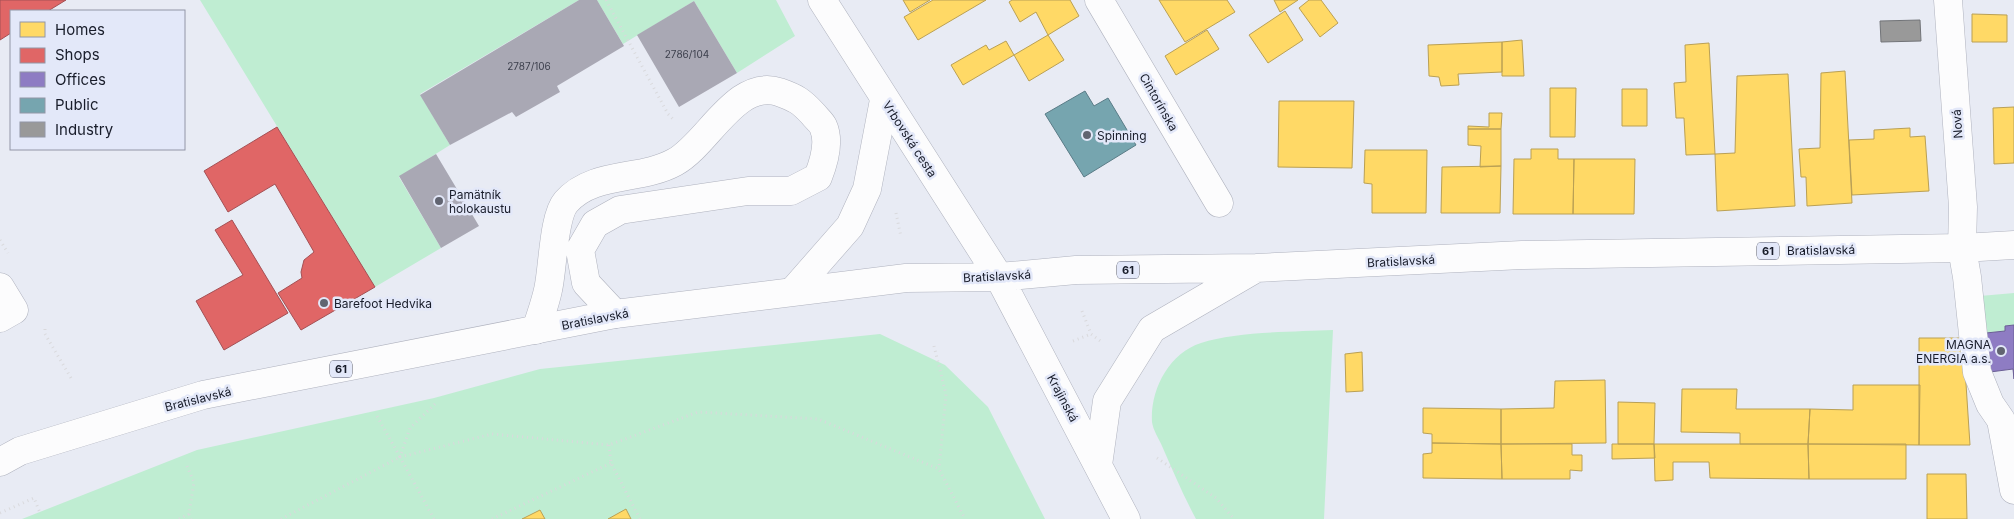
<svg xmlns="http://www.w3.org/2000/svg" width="2014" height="519" font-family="Inter,sans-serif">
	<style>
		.green { fill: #bfedd2 }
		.homes { fill: #ffd966; stroke: #baa054 }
		.shops { fill: #e06666; stroke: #a45054 }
		.offices { fill: #8e7cc3; stroke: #6b5f95 }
		.public { fill: #76a5af; stroke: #5a7c87 }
		.industry { fill: #999; stroke: #727478 }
		.building { fill: #a9a8b4 }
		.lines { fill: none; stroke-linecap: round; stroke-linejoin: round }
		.minor-casing { stroke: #afb2be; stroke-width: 29 }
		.major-casing { stroke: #afb2be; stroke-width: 29 }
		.path { stroke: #d9d9dc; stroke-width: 3; stroke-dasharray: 1 4; stroke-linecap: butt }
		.minor { stroke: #fcfcfd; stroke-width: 28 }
		.major { stroke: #fcfcfd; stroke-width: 28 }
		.poi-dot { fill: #616471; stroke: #e3e8f9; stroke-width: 2 }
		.labels { text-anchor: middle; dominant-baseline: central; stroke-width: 5; stroke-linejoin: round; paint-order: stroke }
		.number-label { font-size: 10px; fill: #3c3f4c }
		.shield { fill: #e3e8f9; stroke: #555968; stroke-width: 1 }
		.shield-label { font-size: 11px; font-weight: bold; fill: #181c2a }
		.street-label { font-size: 12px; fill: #181c2a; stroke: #e3e8f9 }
		.poi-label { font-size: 12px; fill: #181c2a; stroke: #e3e8f9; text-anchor: start }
	</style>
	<rect width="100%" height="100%" fill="#e8ebf4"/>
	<path class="green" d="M200,0H579L420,94L450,145L399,177L441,248L375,287Z
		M597,0H776L795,36L737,73L694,1L623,44Z
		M2014,293V325L2005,326V331L1986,333L1980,296Z
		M1333,330L1324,519H1196C1183,495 1173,471 1162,446C1159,439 1153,430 1152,422C1150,390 1169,353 1201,343C1236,331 1295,332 1333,330Z
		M880,334L945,365L988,407L1045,519H22L197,450L434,398L540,369Z"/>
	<path class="homes" d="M903,0H930L910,12Z
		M933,0H986L918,40L904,17Z
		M1012,0H1070L1079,16L1048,35L1036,12L1020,22L1009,2Z
		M1159,0H1227L1235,12L1185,42Z
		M1274,0H1298L1280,12Z
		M1309,0H1321L1338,23L1320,37L1299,8Z
		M1285,11L1303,40L1268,63L1249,35Z
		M1972,14L2007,15V42H1972Z
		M1207,30L1219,49L1176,75L1165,56Z
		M1048,35L1064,60L1029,81L1014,55Z
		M1522,40L1524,76H1502V42Z
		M1006,41L1014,55L963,85L951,65L986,45L989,50Z
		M1502,42V72L1458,74L1459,85L1441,86L1439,77L1429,76L1428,45Z
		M1709,43L1715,154L1686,155L1684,118H1676L1674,83L1686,82L1685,45Z
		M1845,71L1852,203L1807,206L1806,177H1801L1799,149L1820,148L1821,73Z
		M1788,74L1795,206L1717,211L1715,154L1735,153L1737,76Z
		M1550,88H1576L1575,137H1550Z
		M1622,89H1647V126H1622Z
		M1279,101H1354L1352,168L1278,167Z
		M2014,107V163L1994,164L1993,108Z
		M1489,113H1502L1501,129H1468V126L1489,127Z
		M1910,128V137L1925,136L1929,191L1852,195L1849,140L1874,139V130Z
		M1468,129H1501V166L1480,167L1481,146L1468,145Z
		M1531,149H1558V159H1574L1573,214H1513L1514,159H1531Z
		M1365,150H1427L1426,213H1372V184L1364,183Z
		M1574,159H1635L1634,214H1573Z
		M1501,166L1500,213H1441L1442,167Z
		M1919,338H1963L1970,445H1919Z
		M1362,352L1363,391L1346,392L1345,354Z
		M1605,380L1606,443L1501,444V409L1554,408L1555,381Z
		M1853,385H1920L1919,445L1808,444L1810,409L1853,410Z
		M1682,389H1737L1736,409H1810L1808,444H1740V433L1681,432Z
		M1618,402L1655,403L1654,444H1618Z
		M1423,408L1501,409V444L1432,443V434L1423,433Z
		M1432,443L1501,444L1502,479L1423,478V454L1432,453Z
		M1501,444H1572V455H1582V471L1570,470V479H1502Z
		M1612,444H1654L1655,458L1612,459Z
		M1654,444H1808L1809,479L1710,478L1709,462H1673V480L1655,481Z
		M1808,444H1906V479H1809Z
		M1927,474H1966L1967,519H1927Z
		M626,509L631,519H608Z
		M540,510L545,519H522Z"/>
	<path class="shops" d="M0,0H66L48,11H11V33L0,40Z
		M277,127L375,287L301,330L278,293L302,278L301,272L304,260L314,252L275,184L228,212L204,171Z
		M232,220L288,313L224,350L196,301L243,275L215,230Z"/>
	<path class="offices" d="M2014,325V379L2013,369L1990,372L1986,333L2005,331V326Z"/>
	<path class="public" d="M1085,91L1094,106L1108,98L1136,145L1084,177L1045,114Z"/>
	<path class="industry" d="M1920,20L1921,41L1881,42L1880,21Z"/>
	<path class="building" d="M579,0H597L624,46L557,86L560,92L516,117L512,112L450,145L420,95Z
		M694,1L737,73L679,107L637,35Z
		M436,154L479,226L441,248L399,176Z"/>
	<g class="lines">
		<g class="minor-casing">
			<path id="minor" d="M1099,0L1219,203
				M1948,0L1963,207L1962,248L1967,277L1977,372L1990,404L2001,420L2014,490
				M0,287L14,310L0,318
				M793,291L850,226L867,189L884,100
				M536,330C540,317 545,304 548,290C553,269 553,217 566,202C593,171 641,181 675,162C708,144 736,78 779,92C796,98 801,101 813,114C816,118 821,122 823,126C830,141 824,162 818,177L791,191H748L620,210L595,224L580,250L586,283L615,314"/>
		</g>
		<g class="major-casing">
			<path id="major" d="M822,0L999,277L1126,519
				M0,462L20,451L203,395L615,314L906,278L999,277L1076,270L1256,268L1522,255L1962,248L2014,245
				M1098,465L1107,401L1152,329L1255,269"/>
		</g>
		<path class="path" d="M606,0L668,114L673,119
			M896,213L901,237
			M0,240L8,253
			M1082,311L1091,334L1103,343
			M45,329V334L71,378
			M1073,341L1091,334
			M934,346L946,394L939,469
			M609,445L611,463L640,519
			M400,457L492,434L609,445L698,412L818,419L939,469L965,519
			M1157,458L1216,498L1234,519
			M0,513L34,498L40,513
			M189,514L191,519
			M179,519L189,514L194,482L186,464
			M281,519L400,457L377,416
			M434,519L400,457L410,428L436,403
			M492,519L611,463"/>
		<use href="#minor" class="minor"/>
		<use href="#major" class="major"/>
	</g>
	<g class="poi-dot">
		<circle cx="1087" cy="135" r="5"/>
		<circle cx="439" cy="201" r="5"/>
		<circle cx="324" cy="303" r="5"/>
		<circle cx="2001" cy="351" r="5"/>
	</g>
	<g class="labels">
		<g class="number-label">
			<text x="687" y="54">2786/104</text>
			<text x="529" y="66">2787/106</text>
		</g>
		<g class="shield">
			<rect x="1757" y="242.5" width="22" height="17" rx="4"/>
			<rect x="1117" y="261.5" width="22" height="17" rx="4"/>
			<rect x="330" y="360.5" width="22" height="17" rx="4"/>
		</g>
		<g class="shield-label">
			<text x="1768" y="251">61</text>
			<text x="1128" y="270">61</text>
			<text x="341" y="369">61</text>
		</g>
		<g class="street-label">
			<text transform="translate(1159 102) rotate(60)">Cintorínska</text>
			<text transform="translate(1957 124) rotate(-94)">Nová</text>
			<text transform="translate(910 139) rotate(57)">Vrbovská cesta</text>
			<text transform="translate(1821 250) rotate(-1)">Bratislavská</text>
			<text transform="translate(1401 261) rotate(-3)">Bratislavská</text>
			<text transform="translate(997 276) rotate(-3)">Bratislavská</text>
			<text transform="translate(595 319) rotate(-11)">Bratislavská</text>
			<text transform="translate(1063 398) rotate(62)">Krajinská</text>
			<text transform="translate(198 399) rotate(-14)">Bratislavská</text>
		</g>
		<g class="poi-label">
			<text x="1097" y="135">Spinning</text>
			<text x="449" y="194">Pamätník<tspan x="449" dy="14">holokaustu</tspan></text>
			<text x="334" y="303">Barefoot Hedvika</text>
			<text x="1991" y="344" text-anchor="end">MAGNA<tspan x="1991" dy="14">ENERGIA a.s.</tspan></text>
		</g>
	</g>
	<rect x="10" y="10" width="175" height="140" fill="#e3e8f9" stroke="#9296a6"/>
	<rect x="20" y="22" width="25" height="15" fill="#ffd966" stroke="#9296a6"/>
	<text x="55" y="35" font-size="15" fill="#181c2a">Homes</text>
	<rect x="20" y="48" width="25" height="15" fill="#e06666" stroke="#9296a6"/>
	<text x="55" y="60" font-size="15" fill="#181c2a">Shops</text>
	<rect x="20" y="72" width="25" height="15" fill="#8e7cc3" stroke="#9296a6"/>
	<text x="55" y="85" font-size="15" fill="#181c2a">Offices</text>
	<rect x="20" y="98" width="25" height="15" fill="#76a5af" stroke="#9296a6"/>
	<text x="55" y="110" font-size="15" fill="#181c2a">Public</text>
	<rect x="20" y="122" width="25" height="15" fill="#999999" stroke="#9296a6"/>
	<text x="55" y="135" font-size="15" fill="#181c2a">Industry</text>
</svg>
